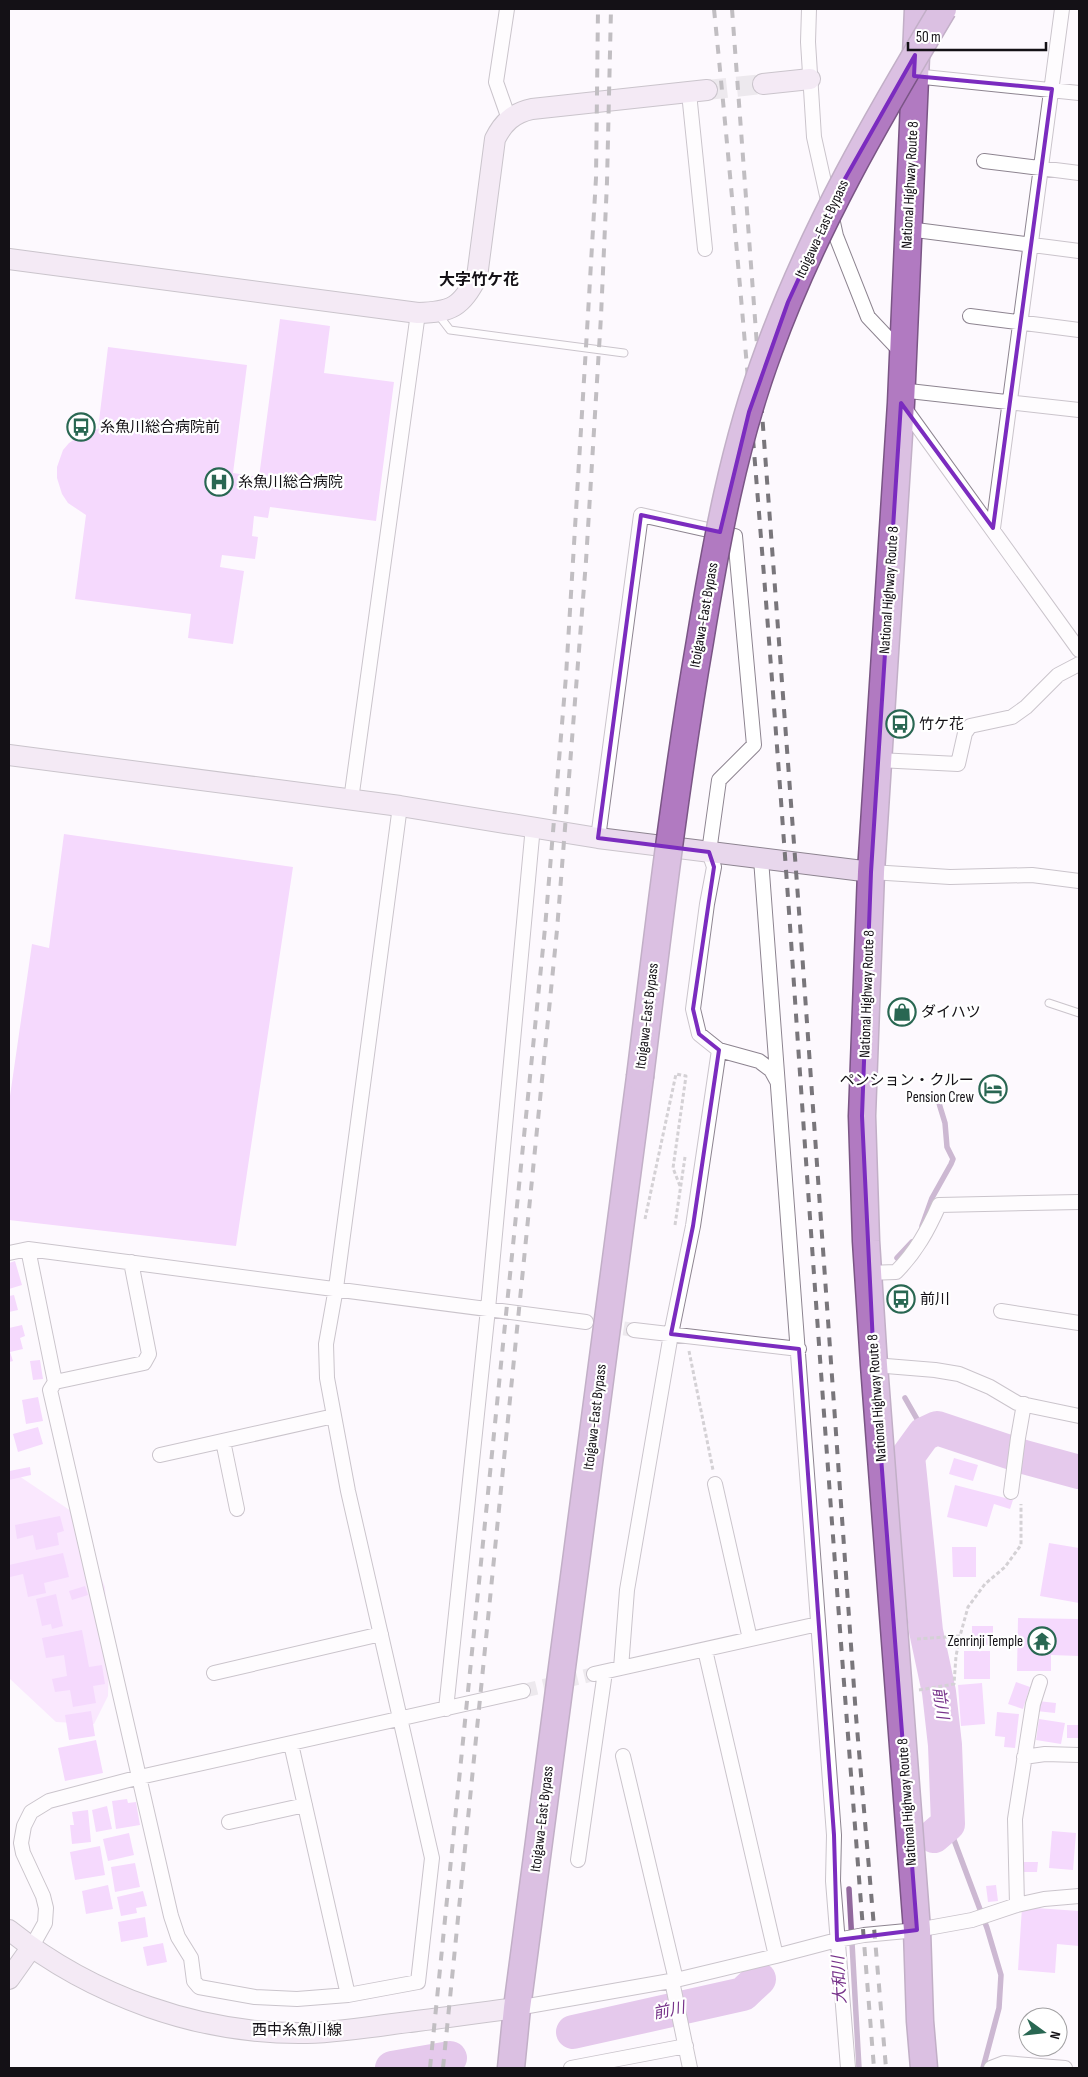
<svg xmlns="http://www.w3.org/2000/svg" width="1088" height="2077" font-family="'Sofia Sans Condensed','Noto Sans JP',sans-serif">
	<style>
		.green { fill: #f5d3ff }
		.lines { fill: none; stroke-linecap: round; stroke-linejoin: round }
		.stream { stroke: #91689d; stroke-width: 5.5 }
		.river { stroke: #c78ed7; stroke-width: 34 }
		.building { fill: #ecb1fd }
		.street-tunnel { stroke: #dad6db; stroke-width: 14; stroke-dasharray: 14 7; stroke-linecap: butt }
		.secondary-tunnel { stroke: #dad6db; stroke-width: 20; stroke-dasharray: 20 10; stroke-linecap: butt }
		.lane-casing { stroke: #8d8490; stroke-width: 9 }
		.street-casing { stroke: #8d8490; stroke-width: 16 }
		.secondary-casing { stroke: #8d8490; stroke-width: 22 }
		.highway-casing { stroke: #7a5585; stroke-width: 29 }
		.path { stroke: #a3a0a5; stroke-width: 3; stroke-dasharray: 4 2.5; stroke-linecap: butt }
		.lane { stroke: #fff; stroke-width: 7 }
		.street { stroke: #fff; stroke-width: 14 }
		.secondary { stroke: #e8d7ec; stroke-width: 20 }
		.highway { stroke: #b17ac1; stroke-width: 26 }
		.rail { stroke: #79767b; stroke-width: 4; stroke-dasharray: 9 9; stroke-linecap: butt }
		.highway-bridge-casing { stroke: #7a5585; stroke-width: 29; stroke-linecap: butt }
		.highway-bridge { stroke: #b17ac1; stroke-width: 26 }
		.marked { fill: none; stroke: #7b2cbf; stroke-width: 4; stroke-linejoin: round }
		.labels { text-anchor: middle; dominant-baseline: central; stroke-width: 4.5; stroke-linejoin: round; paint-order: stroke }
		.street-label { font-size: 15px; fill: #141116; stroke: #fff }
		.poi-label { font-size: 15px; fill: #141116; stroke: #fff; text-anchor: start }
		.neighbourhood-label { font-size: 16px; font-weight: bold; fill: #141116; stroke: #fff }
		.water-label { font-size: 16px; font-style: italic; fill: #77338a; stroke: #fff }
	</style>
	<rect width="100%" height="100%" fill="#fdf9fe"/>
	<path class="green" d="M9,1475L19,1476L74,1513L105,1587L109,1661L108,1696L94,1724L56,1722L9,1678Z"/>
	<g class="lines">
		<path class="stream" d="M922,1226L932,1198L951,1164L953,1159L947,1147L945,1123L938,1100
			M897,1258L912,1242
			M905,1398L921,1426L930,1432
			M948,1824L987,1928L1001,1975L999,2008L983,2068
			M849,1889L859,2068"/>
		<path class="river" d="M934,1836L948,1824L945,1745L939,1692L926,1631L908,1456L924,1434L937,1428L1024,1457L1079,1472
			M573,2032L743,1994L759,1979
			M392,2068L450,2058"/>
	</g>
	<path class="building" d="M280,319L330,326L324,373L394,382L376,521L270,507L268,518L254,516L252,536L258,537L255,559L222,555L220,567L244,571L233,644L188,638L191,614L75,599L86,515L68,503L62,494L57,478V467L63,450L69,443L86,432L98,429L108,347L247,365L233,473L259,477Z
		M64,834L293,867L236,1246L9,1220V1103L32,944L49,948Z
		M15,1261L22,1285L9,1289V1263Z
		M14,1295L18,1310L9,1312V1296Z
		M22,1325L25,1336L20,1338L23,1349L10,1352L13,1361L9,1362V1328Z
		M40,1360L43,1379L33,1380L30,1361Z
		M38,1397L43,1421L26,1424L22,1400Z
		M38,1427L43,1444L18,1452L13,1434Z
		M954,1458L978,1465L973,1481L949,1474Z
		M30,1467L31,1475L9,1480V1471Z
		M955,1485L1013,1500L1010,1509L994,1504L987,1527L947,1517Z
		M60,1516L64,1531L57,1533L59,1545L36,1550L33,1535L17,1539L15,1525Z
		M1049,1543L1079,1548V1603L1040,1596Z
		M952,1547H976V1577H953Z
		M63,1553L69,1577L44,1583L46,1593L28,1597L23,1574L10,1577L9,1565Z
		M85,1586L88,1595L72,1600L69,1591Z
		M56,1594L63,1626L52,1629L51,1624L42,1626L36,1599Z
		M1018,1618L1079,1619V1656L1051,1655V1671H1017Z
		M972,1626H993V1645H972Z
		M82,1630L89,1667L102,1665L105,1684L93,1686L96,1703L73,1707L70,1690L55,1692L52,1679L67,1676L64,1655L46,1658L42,1638Z
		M964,1651H990V1679H964Z
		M1016,1682L1030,1687L1023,1709L1008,1704Z
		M982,1683L985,1724L961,1726L958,1685Z
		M1038,1701L1056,1703L1055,1713L1036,1711Z
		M91,1711L95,1736L69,1740L65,1715Z
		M997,1712L1019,1714L1015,1748L1004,1747L1005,1737L995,1736Z
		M1039,1719L1065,1723L1061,1744L1036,1740Z
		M1067,1725H1079V1738H1067Z
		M96,1740L103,1773L65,1781L58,1748Z
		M127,1799L128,1803L136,1802L140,1825L116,1829L112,1801Z
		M107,1806L112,1829L96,1832L92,1810Z
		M88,1810L91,1842L72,1844L70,1825H74L72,1812Z
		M1052,1831L1076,1833L1073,1870L1049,1868Z
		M129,1833L134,1855L108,1861L103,1839Z
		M100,1846L105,1875L75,1880L70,1852Z
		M1023,1862H1038L1037,1872H1023Z
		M135,1863L140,1887L115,1892L111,1867Z
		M108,1885L113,1909L86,1914L82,1891Z
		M996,1885L998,1901L988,1902L986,1886Z
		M143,1891L147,1906L136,1908L137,1913L121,1916L117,1897Z
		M1022,1907L1079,1911V1946L1057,1944L1055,1973L1018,1970Z
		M145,1917L148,1937L121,1942L118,1922Z
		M163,1943L167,1962L147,1966L143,1947Z"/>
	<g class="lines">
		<path class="street-tunnel" d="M603,1325L634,1330
			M523,1691L594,1674"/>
		<path class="secondary-tunnel" d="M707,90L763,84"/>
		<g class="lane-casing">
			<path id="lane" d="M437,313L450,330L624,353
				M1049,1003L1079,1013"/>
		</g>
		<g class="street-casing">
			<path id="street" d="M507,9L496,82L509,119
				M809,9L808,42L814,137L836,236L868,317L902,353
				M914,76L1079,93
				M689,93L705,249
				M984,161L1079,173
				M908,229L1079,251
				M970,316L1079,330
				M900,390L1079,410
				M903,406L1079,650
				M993,528L1062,9
				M878,760L958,764L965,733L970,726L1012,717L1026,707L1058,675L1079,664
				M351,800L418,313
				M598,838L641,515L735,536L754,745L719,780L709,852L714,867L707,904L693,1009L699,1034L719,1050L759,1061L771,1070L777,1081
				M761,859L834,1835L833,1881L848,2068
				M871,872L950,877L1032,875L1079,881
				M28,1249L55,1382L50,1390L171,1916L178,1937L191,1958L194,1981L199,1987L255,1997L297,1999L348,1995L418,1982L432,1858L348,1491L327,1378L326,1344L336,1288L400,806
				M9,1253L28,1249L586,1322
				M868,1273L896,1272C916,1252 928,1230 939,1205L1079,1202
				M1001,1311L1079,1323
				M634,1330L799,1349
				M874,1365L935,1370L959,1374L990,1387L1017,1403L1079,1416
				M55,1382L144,1363L149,1354L131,1262
				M223,1441L237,1509
				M160,1455L334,1416
				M715,1484L750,1639
				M1011,1492L1018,1438L1024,1404
				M621,1668L627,1590L671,1334L693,1226L719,1050
				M214,1673L381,1634
				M594,1674L818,1624
				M446,1709L488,1309L533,826
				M291,1744L348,1995
				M623,1756L676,1980
				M1024,1757L1045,1754L1079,1755
				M229,1822L305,1805
				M578,1860L605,1672
				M1017,1905L1015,1819L1033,1704L1040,1682
				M31,1948L45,1923L46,1908L43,1896L23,1853L21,1843L24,1826L31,1812L49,1801L140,1777L523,1691
				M776,1956L837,1940L864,1935L917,1930L972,1920L1017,1905L1044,1899L1079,1896
				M672,1981L690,2068
				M517,2008L676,1980L776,1956L705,1650
				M571,2068L686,2046
				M991,2068L1004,2063L1065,2068"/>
		</g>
		<g class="secondary-casing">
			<path id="secondary" d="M763,84L810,79
				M9,259L418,313C452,312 461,307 477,277L495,139C503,123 513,113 532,109L707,90
				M9,755L400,806L598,838L871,872
				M9,1930C92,1996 200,2035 307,2033C336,2032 365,2028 393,2024C435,2019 476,2013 517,2008
				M9,1979L31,1948"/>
		</g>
		<g class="highway-casing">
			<path id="highway" d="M918,9L901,403L871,872L862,1116L866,1241L874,1365L917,1930L920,2021L924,2068
				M511,2068L517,2008L640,1077"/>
		</g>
		<path class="path" d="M645,1219L676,1074L686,1076L673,1168L680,1186
			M675,1225L685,1157
			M689,1351L713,1470
			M917,1639L960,1636L968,1607L985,1584L1005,1567L1021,1545V1504
			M919,1690L954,1684L956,1656L960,1636"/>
		<use href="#lane" class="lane"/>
		<use href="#street" class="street"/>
		<use href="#secondary" class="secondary"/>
		<use href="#highway" class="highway"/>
		<path class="rail" d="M714,9C745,319 769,629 791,940C816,1316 844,1692 874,2068
			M732,9L801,938L856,1716L886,2068
			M430,2068L545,928L566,676L588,314L596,178L598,9
			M443,2068L557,930L586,561L601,316L607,182L611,9"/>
		<g class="highway-bridge-casing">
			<path id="highway-bridge" d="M640,1077C658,932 675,786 700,641C716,543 734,444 769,350C813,229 877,119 943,9"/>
		</g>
		<use href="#highway-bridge" class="highway-bridge"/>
	</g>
	<path d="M0 0H1088V2077H0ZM915,55L914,76L1052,89L993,528L901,403L871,872L862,1116L874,1365L917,1930L837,1940L834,1835L799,1349L671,1334L693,1226L719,1050L699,1034L693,1009L714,867L709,852L598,838L641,515L720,532L749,412L788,302L842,184Z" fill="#fdf9fe" fill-opacity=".55" fill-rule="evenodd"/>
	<path class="marked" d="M915,55L914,76L1052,89L993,528L901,403L871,872L862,1116L874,1365L917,1930L837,1940L834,1835L799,1349L671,1334L693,1226L719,1050L699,1034L693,1009L714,867L709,852L598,838L641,515L720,532L749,412L788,302L842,184Z"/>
	<defs>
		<g id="bus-ring" transform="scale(1.4375)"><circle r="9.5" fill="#fff" stroke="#296752" stroke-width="1.5"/><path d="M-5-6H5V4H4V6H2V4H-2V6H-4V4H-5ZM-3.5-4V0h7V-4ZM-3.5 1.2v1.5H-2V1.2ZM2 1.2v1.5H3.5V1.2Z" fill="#296752"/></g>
		<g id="hospital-ring" transform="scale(1.4375)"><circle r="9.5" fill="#fff" stroke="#296752" stroke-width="1.5"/><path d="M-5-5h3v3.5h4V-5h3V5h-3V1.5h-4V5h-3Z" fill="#296752"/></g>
		<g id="shop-ring" transform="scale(1.4375)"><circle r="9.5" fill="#fff" stroke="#296752" stroke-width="1.5"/><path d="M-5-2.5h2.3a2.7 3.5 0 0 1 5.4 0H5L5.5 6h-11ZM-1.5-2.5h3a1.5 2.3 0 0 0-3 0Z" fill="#296752"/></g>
		<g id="hotel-ring" transform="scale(1.4375)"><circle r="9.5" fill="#fff" stroke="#296752" stroke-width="1.5"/><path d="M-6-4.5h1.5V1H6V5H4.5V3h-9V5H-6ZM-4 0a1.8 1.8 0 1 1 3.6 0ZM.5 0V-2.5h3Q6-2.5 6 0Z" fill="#296752"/></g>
		<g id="temple-ring" transform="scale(1.4375)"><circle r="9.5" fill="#fff" stroke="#296752" stroke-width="1.5"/><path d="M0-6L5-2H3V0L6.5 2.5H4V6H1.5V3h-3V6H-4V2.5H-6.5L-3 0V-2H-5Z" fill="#296752"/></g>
	</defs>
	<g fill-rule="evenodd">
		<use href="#bus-ring" x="81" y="427"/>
		<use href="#hospital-ring" x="219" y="482"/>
		<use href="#bus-ring" x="900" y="724"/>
		<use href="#shop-ring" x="902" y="1012"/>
		<use href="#hotel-ring" x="993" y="1089"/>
		<use href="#bus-ring" x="901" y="1299"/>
		<use href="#temple-ring" x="1042" y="1641"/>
	</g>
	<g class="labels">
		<g class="street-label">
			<text transform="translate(910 185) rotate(-87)">National Highway Route 8</text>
			<text transform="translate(822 229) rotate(-65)">Itoigawa-East Bypass</text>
			<text transform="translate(889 590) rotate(-86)">National Highway Route 8</text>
			<text transform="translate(704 615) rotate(-80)">Itoigawa-East Bypass</text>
			<text transform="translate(867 994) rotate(-88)">National Highway Route 8</text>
			<text transform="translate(647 1016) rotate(-83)">Itoigawa-East Bypass</text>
			<text transform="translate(877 1398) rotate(-94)">National Highway Route 8</text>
			<text transform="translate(595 1417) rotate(-83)">Itoigawa-East Bypass</text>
			<text transform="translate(907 1802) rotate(-94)">National Highway Route 8</text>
			<text transform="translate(542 1819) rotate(-83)">Itoigawa-East Bypass</text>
			<text x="297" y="2030">西中糸魚川線</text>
		</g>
		<g class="poi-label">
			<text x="100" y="427">糸魚川総合病院前</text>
			<text x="238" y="482">糸魚川総合病院</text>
			<text x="919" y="724">竹ケ花</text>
			<text x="921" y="1012">ダイハツ</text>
			<text x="974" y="1080" text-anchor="end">ペンション・クルー<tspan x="974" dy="17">Pension Crew</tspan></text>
			<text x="920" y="1299">前川</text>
			<text x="1023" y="1641" text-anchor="end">Zenrinji Temple</text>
		</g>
		<g class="neighbourhood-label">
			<text x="479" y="280">大字竹ケ花</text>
		</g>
		<g class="water-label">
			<text transform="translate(940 1703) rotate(82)">前川</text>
			<text transform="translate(840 1980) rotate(-93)">大和川</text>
			<text transform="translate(669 2011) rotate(-12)">前川</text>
		</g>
	</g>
	<rect width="1088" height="2077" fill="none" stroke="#141116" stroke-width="20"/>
	<g transform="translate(1043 2032) rotate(105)"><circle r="24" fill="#ffffff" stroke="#a1a0a2"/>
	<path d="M0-4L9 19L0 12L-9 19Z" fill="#296752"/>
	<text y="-8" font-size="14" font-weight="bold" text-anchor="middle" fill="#141116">N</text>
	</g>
	<path d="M908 42v8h138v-8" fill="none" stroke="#141116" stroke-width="2.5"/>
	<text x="916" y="42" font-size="15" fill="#141116" stroke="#ffffff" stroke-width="4" paint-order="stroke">50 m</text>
</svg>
